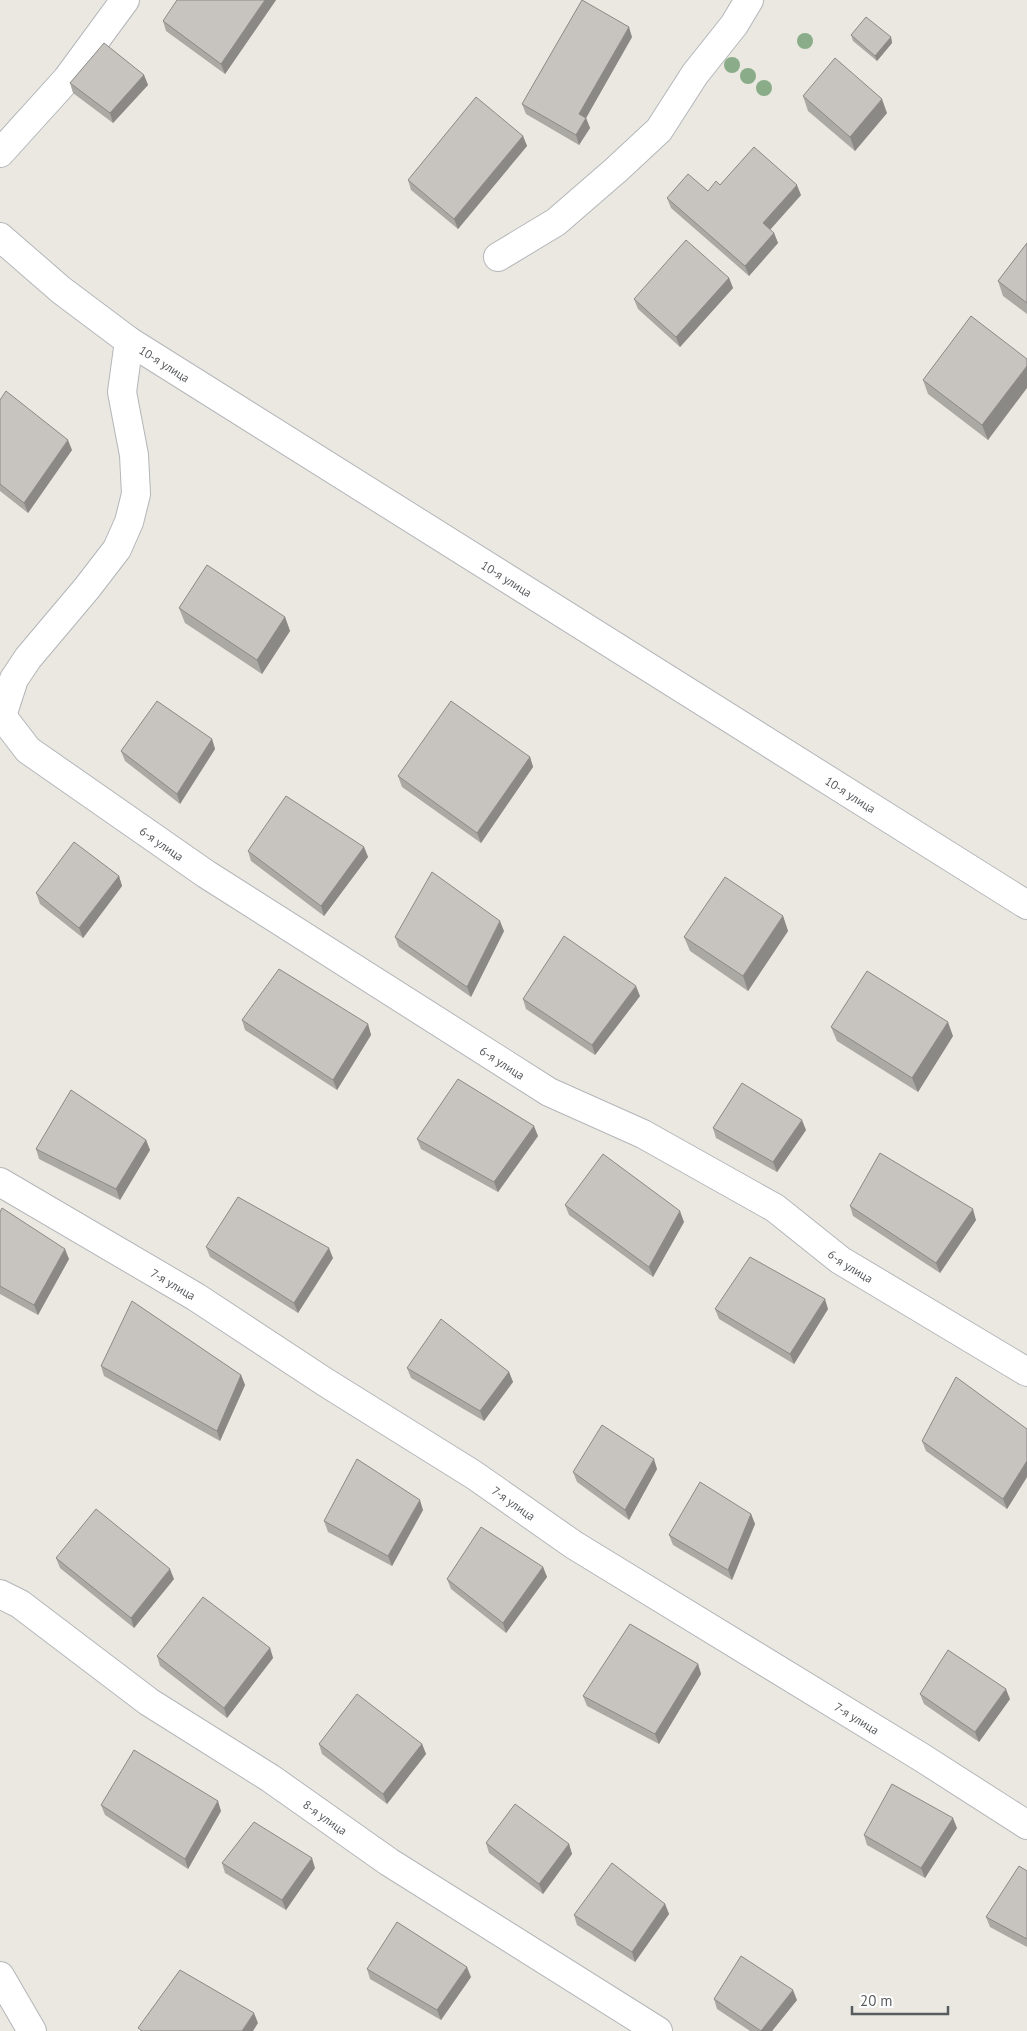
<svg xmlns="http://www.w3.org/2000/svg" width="1027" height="2031" font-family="'PT Sans',sans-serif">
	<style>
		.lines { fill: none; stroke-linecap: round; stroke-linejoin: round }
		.minor-casing { stroke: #b3b6b9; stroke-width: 30 }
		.minor { stroke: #fff; stroke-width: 28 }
		.tree { fill: #8bac88 }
		.wall { fill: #aba9a4 }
		.shaded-wall { fill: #8b8986 }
		.building { fill: #c7c4bf; stroke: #8b8986 }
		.labels { text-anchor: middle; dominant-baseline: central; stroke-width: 4; stroke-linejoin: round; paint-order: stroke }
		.street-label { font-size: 12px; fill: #595c5f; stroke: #fff }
	</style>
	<rect width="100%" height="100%" fill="#eae8e0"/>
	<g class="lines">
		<g class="minor-casing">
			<g id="minor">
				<path d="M0,153L67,79L125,0"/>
				<path id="s1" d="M0,237L61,290L129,341L1027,905"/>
				<path d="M498,257L556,222L616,170L659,130L695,74L734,25L749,0"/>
				<path id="s2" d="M2,716L28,750L206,874L549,1092L643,1134L775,1208L840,1260L1027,1372"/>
				<path d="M0,722L14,679L28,658L87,588L117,549L129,522L136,494L134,455L122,392L129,341"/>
				<path id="s3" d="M0,1182L196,1297L325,1382L474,1475L574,1545L921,1757L1027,1825"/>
				<path id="s4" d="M0,1594L20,1604L149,1702L270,1778L389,1862L658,2031"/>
				<path d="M0,1976L32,2031"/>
			</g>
		</g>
		<use href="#minor" class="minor"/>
	</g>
	<g class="tree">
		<circle cx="805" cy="41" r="8"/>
		<circle cx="732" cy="65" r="8"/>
		<circle cx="748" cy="76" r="8"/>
		<circle cx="764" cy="88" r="8"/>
	</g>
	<path class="wall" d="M276,0L225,74L166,31L163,21Z
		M851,35L891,37L892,43L877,61L853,41Z
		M632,37L586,118L590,128L579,145L526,114L522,104Z
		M144,75L148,85L113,123L73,93L70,83Z
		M803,96L887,113L855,151L808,111Z
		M523,136L527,146L458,229L411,190L408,180Z
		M720,185L801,195L770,230L774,233L778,243L749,276L671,208L667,198L708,191Z
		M1027,243V314L1003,296L998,281Z
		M729,278L733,288L680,347L638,309L634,299Z
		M1027,359L988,440L928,394L923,380Z
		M0,400L72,450L28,513L0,491Z
		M179,608L285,617L290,631L262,674L185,623Z
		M212,739L215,749L180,804L125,761L121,751Z
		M530,757L533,767L481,843L402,787L398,776Z
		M364,847L368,857L324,916L251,861L248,851Z
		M119,876L122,886L83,938L40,904L36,893Z
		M783,916L788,931L748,991L690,951L684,937Z
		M504,931L471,997L399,947L395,937Z
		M640,996L595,1055L526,1009L523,999Z
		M242,1020L368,1024L371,1035L337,1090L245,1030Z
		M831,1027L953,1036L918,1092L837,1041Z
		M713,1128L806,1130L777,1172L716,1138Z
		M538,1136L498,1192L421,1149L417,1139Z
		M146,1140L150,1150L120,1200L39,1159L36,1149Z
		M565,1205L684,1222L653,1277L569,1215Z
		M850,1206L976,1220L940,1273L853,1216Z
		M0,1212L69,1259L38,1315L0,1294Z
		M206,1247L333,1258L298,1313L210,1257Z
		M715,1309H828L794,1364L719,1319Z
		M101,1366L241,1375L245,1385L220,1441L104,1376Z
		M407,1368L509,1372L513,1382L484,1421L411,1378Z
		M1027,1429V1477L1007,1509L926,1451L922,1441Z
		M657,1469L629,1520L577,1482L573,1472Z
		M423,1510L392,1566L328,1532L324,1521Z
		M751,1514L755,1524L732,1580L673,1545L669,1535Z
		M56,1558L174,1579L134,1628L60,1568Z
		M543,1567L547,1577L506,1633L451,1589L447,1579Z
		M270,1648L273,1658L227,1718L160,1666L157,1656Z
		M698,1664L701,1674L659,1744L587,1706L583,1696Z
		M920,1694L1010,1699L979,1742L924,1704Z
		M319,1744H422L426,1754L387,1804L322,1754Z
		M101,1805L221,1811L188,1869L105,1815Z
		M957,1828L925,1878L867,1845L864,1835Z
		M486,1843L569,1844L572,1854L543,1894L489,1853Z
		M222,1863L315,1868L286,1910L225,1873Z
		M1027,1871V1947L990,1927L986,1917Z
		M665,1904L669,1914L635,1962L577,1925L574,1915Z
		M367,1969L471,1977L441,2020L370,1979Z
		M714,1999L797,2000L772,2031H750L717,2009Z"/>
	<path class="shaded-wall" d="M265,0H276L225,74L221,64Z
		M629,27L632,37L586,118L590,128L579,145L576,135L579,114Z
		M891,37L892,43L877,61L875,56Z
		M144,75L148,85L113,123L110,113Z
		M882,99L887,113L855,151L850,137Z
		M523,136L527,146L458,229L454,219Z
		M797,185L801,195L767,233L763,223Z
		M774,233L778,243L749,276L745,266Z
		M729,278L733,288L680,347L676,337Z
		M1027,366V388L988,440L982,425Z
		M68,440L72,450L28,513L24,503Z
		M285,617L290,631L262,674L257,660Z
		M212,739L215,749L180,804L177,794Z
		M530,757L533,767L481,843L477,833Z
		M364,847L368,857L324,916L321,906Z
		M119,876L122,886L83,938L79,928Z
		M783,916L788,931L748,991L743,976Z
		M500,921L504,931L471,997L467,987Z
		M636,986L640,996L595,1055L592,1045Z
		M948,1022L953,1036L918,1092L912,1078Z
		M368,1024L371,1035L337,1090L333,1080Z
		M802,1120L806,1130L777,1172L773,1162Z
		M534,1126L538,1136L498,1192L494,1182Z
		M146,1140L150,1150L120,1200L116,1189Z
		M973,1209L976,1220L940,1273L936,1263Z
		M680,1211L684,1222L653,1277L649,1267Z
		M329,1248L333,1258L298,1313L294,1303Z
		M65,1249L69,1259L38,1315L34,1305Z
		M825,1299L828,1309L794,1364L790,1354Z
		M509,1372L513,1382L484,1421L480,1411Z
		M241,1375L245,1385L220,1441L217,1431Z
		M654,1459L657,1469L629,1520L625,1510Z
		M1027,1461V1477L1007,1509L1003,1499Z
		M420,1500L423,1510L392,1566L388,1556Z
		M751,1514L755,1524L732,1580L728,1570Z
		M543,1567L547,1577L506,1633L503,1623Z
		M170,1569L174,1579L134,1628L131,1618Z
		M270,1648L273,1658L227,1718L224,1708Z
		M698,1664L701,1674L659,1744L655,1734Z
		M1006,1689L1010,1699L979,1742L975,1732Z
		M422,1744L426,1754L387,1804L383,1794Z
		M218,1801L221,1811L188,1869L185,1859Z
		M953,1818L957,1828L925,1878L921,1868Z
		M569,1844L572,1854L543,1894L539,1884Z
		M312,1858L315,1868L286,1910L282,1900Z
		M665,1904L669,1914L635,1962L632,1952Z
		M467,1967L471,1977L441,2020L437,2010Z
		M793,1990L797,2000L772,2031H761Z
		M254,2013L258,2023L253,2031H242Z"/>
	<path class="building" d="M177,0H265L221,64L163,21Z
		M582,0L629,27L579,114L586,118L576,135L522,104Z
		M866,17L891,37L875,56L851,35Z
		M104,43L144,75L110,113L70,83Z
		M835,58L882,99L850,137L803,96Z
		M476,97L523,136L454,219L408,180Z
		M754,147L797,185L763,223L774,233L745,266L667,198L688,174L708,191L716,181L720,185Z
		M686,240L729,278L676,337L634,299Z
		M1027,243V303L998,281Z
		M971,316L1027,359V366L982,425L923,380Z
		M6,391L68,440L24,503L0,484V400Z
		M207,565L285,617L257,660L179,608Z
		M157,701L212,739L177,794L121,751Z
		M451,701L530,757L477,833L398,776Z
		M286,796L364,847L321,906L248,851Z
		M74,842L119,876L79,928L36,893Z
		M432,872L500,921L467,987L395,937Z
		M725,877L783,916L743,976L684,937Z
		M564,936L636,986L592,1045L523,999Z
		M279,969L368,1024L333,1080L242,1020Z
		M867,971L948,1022L912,1078L831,1027Z
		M458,1079L534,1126L494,1182L417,1139Z
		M742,1083L802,1120L773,1162L713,1128Z
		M71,1090L146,1140L116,1189L36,1149Z
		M880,1153L973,1209L936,1263L850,1206Z
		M603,1154L680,1211L649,1267L565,1205Z
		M238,1197L329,1248L294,1303L206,1247Z
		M2,1208L65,1249L34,1305L0,1286V1212Z
		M750,1257L825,1299L790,1354L715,1309Z
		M132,1301L241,1375L217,1431L101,1366Z
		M441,1319L509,1372L480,1411L407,1368Z
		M956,1377L1027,1429V1461L1003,1499L922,1441Z
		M602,1425L654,1459L625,1510L573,1472Z
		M357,1459L420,1500L388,1556L324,1521Z
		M700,1482L751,1514L728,1570L669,1535Z
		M96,1509L170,1569L131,1618L56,1558Z
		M481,1527L543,1567L503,1623L447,1579Z
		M203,1597L270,1648L224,1708L157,1656Z
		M630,1624L698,1664L655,1734L583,1696Z
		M948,1650L1006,1689L975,1732L920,1694Z
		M357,1694L422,1744L383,1794L319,1744Z
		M134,1750L218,1801L185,1859L101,1805Z
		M892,1784L953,1818L921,1868L864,1835Z
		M515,1804L569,1844L539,1884L486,1843Z
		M254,1822L312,1858L282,1900L222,1863Z
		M612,1863L665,1904L632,1952L574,1915Z
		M1019,1866L1027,1871V1939L986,1917Z
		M397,1922L467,1967L437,2010L367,1969Z
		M741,1956L793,1990L761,2031L714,1999Z
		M180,1970L254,2013L242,2031H142L138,2028Z"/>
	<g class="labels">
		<g class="street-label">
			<text stroke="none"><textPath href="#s1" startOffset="208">10-я улица</textPath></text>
			<text stroke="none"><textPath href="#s1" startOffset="612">10-я улица</textPath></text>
			<text stroke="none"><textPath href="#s1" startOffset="1018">10-я улица</textPath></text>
			<text stroke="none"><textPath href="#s2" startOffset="206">6-я улица</textPath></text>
			<text stroke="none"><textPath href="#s2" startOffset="611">6-я улица</textPath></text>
			<text stroke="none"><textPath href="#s2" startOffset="1016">6-я улица</textPath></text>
			<text stroke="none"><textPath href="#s3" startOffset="201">7-я улица</textPath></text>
			<text stroke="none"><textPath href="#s3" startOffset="606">7-я улица</textPath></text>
			<text stroke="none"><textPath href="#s3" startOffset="1011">7-я улица</textPath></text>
			<text stroke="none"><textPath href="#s4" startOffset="395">8-я улица</textPath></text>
		</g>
	</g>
	<path d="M852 2006v8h96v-8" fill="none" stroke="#595c5f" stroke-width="2.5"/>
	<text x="860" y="2006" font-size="15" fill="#595c5f" stroke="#ffffff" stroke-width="4" paint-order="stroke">20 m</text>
</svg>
